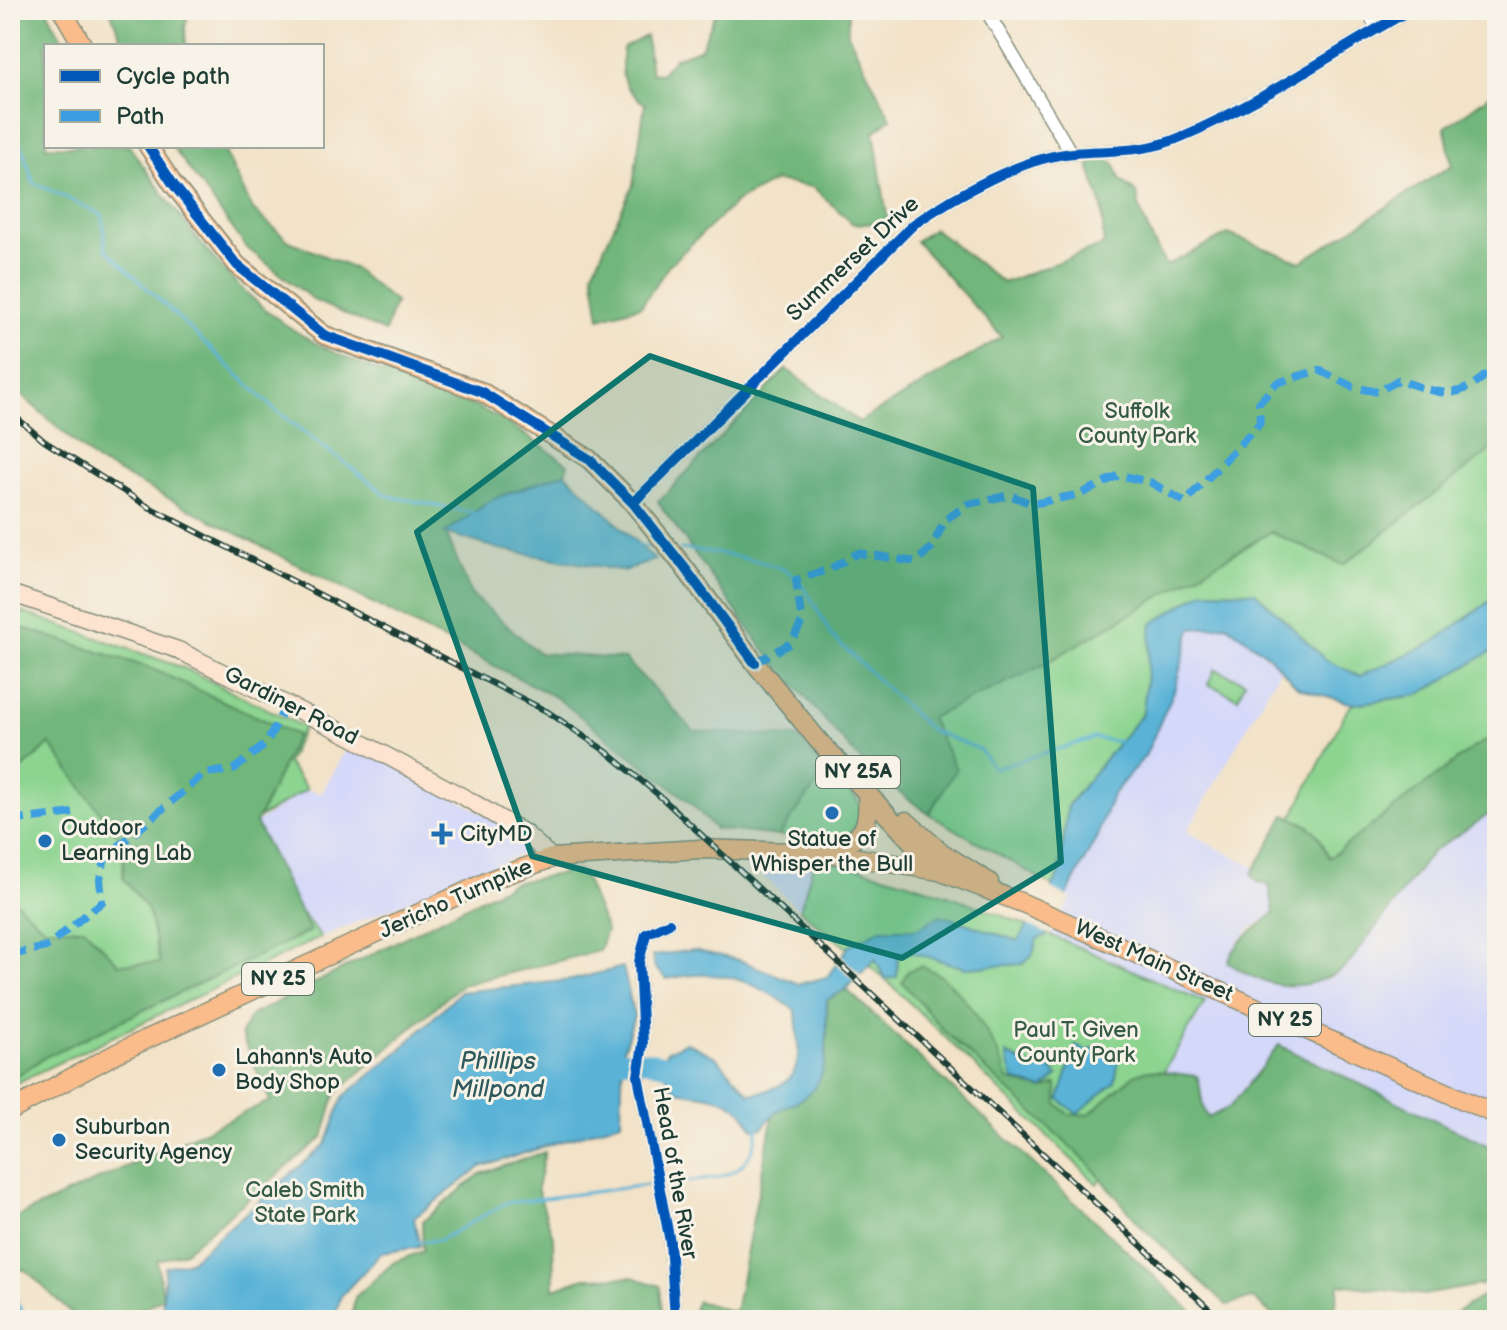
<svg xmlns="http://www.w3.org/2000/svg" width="1507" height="1330" font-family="'Balsamiq Sans',sans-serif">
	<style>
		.built { fill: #d4d8f9 }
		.green { fill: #8cd490; stroke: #568862; stroke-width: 2 }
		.forest { fill: #71b67a; stroke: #487a57; stroke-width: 2 }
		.water { fill: #5ab3d7; stroke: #3c7886; stroke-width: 2 }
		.pier { fill: #f2e2c7 }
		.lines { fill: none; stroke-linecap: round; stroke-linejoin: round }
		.stream { stroke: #5ab3d7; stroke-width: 3 }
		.river { stroke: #5ab3d7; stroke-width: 20 }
		.minor-casing { stroke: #88907e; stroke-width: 15 }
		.secondary-casing { stroke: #88907e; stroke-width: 19 }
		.primary-casing { stroke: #88907e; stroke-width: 21 }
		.minor { stroke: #fff; stroke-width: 12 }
		.secondary { stroke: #fde4d0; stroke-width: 16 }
		.primary { stroke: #f9bc8a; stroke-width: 18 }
		.rail-casing { stroke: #1f3d34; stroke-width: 6 }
		.rail { stroke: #f7f3e8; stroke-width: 3; stroke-dasharray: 9; stroke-linecap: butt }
		.quiet { stroke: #3c9ee2; stroke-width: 8; stroke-dasharray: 16 8; stroke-linecap: butt }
		.cycleway-casing { stroke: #f7f3e8; stroke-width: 15 }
		.cycleway { stroke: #0057b8; stroke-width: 10 }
		.marked { fill: #0f766e; fill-opacity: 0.2; stroke: #0f766e; stroke-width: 6; stroke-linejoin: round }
		.poi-dot { fill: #1f6fb2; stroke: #f7f3e8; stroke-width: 3 }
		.labels { text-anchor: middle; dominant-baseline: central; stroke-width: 6; stroke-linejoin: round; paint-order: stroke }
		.shield { fill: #f7f3e8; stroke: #60746a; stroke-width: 2 }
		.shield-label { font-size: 20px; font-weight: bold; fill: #1f3d34 }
		.street-label { font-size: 22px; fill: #1f3d34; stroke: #f7f3e8 }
		.park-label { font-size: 22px; fill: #355b46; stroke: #f7f3e8 }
		.poi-label { font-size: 22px; fill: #1f3d34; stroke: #f7f3e8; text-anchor: start }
		.water-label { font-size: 24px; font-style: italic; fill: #2e5a5d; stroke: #f7f3e8 }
	</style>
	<rect width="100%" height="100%" fill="#f7f3e8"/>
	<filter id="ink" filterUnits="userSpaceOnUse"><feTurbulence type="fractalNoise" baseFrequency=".0125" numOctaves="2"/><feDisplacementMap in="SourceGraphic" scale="16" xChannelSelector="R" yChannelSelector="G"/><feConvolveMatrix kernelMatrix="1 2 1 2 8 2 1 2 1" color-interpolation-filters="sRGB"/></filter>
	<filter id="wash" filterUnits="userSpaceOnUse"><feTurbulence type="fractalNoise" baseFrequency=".006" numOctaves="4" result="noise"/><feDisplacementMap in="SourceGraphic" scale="32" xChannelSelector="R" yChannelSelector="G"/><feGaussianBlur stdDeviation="1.8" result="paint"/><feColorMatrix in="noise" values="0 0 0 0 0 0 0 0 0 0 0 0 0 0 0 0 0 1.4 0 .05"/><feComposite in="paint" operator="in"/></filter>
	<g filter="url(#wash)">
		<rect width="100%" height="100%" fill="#f2e2c7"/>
		<path class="built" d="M1227,625L1281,668L1187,832L1256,868L1253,875L1258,882L1269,885L1274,913L1250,929L1234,947L1329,979L1346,967L1432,852L1497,809V1150L1280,1046L1230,1107L1208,1118L1198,1098L1200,1084L1163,1072L1202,1001L1047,934L1097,836L1112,795L1145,756L1174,691L1191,629Z
			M350,741L499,822L534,849L321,937L302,914L256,823L307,789L321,794Z
			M740,855L815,858L800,910Z"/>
		<path class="green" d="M1497,90V596L1432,643L1360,676L1327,662L1255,592L1204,591L1152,624L1143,713L1068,805L1059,876L1053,886L929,814L868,769L764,650L658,502L786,369L859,422L1002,337L916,241L934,229L1003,283L1104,245L1102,206L1089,165L1093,159C1123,159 1107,168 1122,181C1128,186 1132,187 1137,194C1138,215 1156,246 1166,266L1228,234L1301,262L1452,165L1445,128Z
			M10,608L184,668L304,727L287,763L307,789L236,832L321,937L10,1086Z
			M1497,648V737L1337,879L1262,876L1347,710L1353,704L1418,695Z
			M1215,669L1245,682L1238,698L1208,684Z
			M827,770L858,801L864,818L842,841L779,836Z
			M815,858C952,886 1077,947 1205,1002L1097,1184L885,979L800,910Z"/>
		<path class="forest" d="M10,10H47L66,46H46V146H129C178,214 227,290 300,334C356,368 421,384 481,409C511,422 540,446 568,464L565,473L493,499L446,533L471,594L539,653L625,659L694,731L796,737L827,770L778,836L715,829L690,802L557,698L96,461L10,385Z
			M110,10H189L185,27L186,46H124Z
			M717,10H848V34L891,119L874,132L888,223L853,224L813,187L775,181L737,201L670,264L641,306L600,318L593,272L633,185L645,104C621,87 620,76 623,48L646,36L651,73L661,74L675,58L701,48Z
			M1497,90V445L1343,565L1271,532L1039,667L930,718L956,769L929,814L868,769L764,650L658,502L786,369L859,422L1002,337L916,241L934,229L1003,283L1104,245L1102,206L1089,165L1103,156L1115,164L1120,180L1137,194C1138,215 1156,246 1166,266L1228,234L1301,262L1452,165L1445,128Z
			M172,146H222L253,210L289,241L353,268L395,302L385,332L315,301L247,248Z
			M10,624L150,668L297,735L256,823L310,931L47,1056L10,1080V896L44,928H84L119,964L160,963L148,910L123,878L124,845L50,744L10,780Z
			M1497,735V809L1432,852L1346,967C1306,994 1266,990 1228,962C1238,937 1256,930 1274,913L1269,885L1258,882L1252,874L1285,815C1315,827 1317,829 1329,858L1474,747Z
			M574,871L583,873L606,930L599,951L461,985L336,1093L323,1137L184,1252L157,1261L163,1298L122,1320H78L27,1271L10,1266V1220L270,1101L241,1034L250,1016L512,883Z
			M921,966C959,977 998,1044 1008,1080L1043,1089L1057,1084V1104L1070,1115L1089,1114L1134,1075L1147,1070L1197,1076C1203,1089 1198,1101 1208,1118L1230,1107L1279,1045L1497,1150V1261L1490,1283L1424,1295L1339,1284L1335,1309L1342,1320H1278L1253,1298L1227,1305L1141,1226L1090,1165L944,1031L902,982L908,971Z
			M846,989L1201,1320H690L697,1301L735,1312L774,1110C838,1081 823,1063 827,1000Z
			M545,1152L537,1188L553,1237L554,1289L584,1278L632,1277L660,1286L663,1320H351L355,1297L394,1262L423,1251L422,1222L480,1174Z
			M1497,1280V1320H1456L1453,1314L1483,1296Z"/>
		<path class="water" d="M565,473L655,560L624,571L499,549L445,533L493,499Z
			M1204,591L1255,592L1327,661L1360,676L1432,643L1497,596V648L1418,695L1353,704L1297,687L1269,656L1227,625L1191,629L1174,691L1145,756L1112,795L1097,836L1046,936L1037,939L1033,954L1023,964L965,968L912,952L898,955L897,977L885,979L875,959L846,989L827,1000C825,1030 833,1075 807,1095C787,1110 778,1103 763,1128L753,1129C737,1094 711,1097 676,1091C665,1078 662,1069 666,1052L686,1042L716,1057L750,1094C808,1085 799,1060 796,1011C755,980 718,967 667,979L655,968L652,956L693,950L739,960L799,984L827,977L849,946L881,929H916L941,915L1018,941L1059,876L1068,805L1143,713L1152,624Z
			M623,967L634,1016L623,1051L621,1122L481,1167L414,1218L420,1247L381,1253L341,1296L334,1320H170L162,1316L165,1267L190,1261L326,1144L343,1097L399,1051L460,992L572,980Z
			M1076,1045L1089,1052L1093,1048L1119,1058L1115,1082L1077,1114L1059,1099Z
			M1006,1054L1035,1068L1048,1065L1058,1076L1043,1089L1014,1080Z"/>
		<path class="pier" d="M1047,887L1071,898L1051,935L1024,923Z
			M839,954L863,977L858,983L834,961Z"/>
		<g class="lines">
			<path class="stream" d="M10,132L20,140L33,182L102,215L106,249L274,409L388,496L474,513
				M641,546L657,547
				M681,549C708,551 763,559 787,571C802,579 823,618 830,634L930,730L979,749L994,768L1095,738L1120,742
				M668,1183C715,1179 754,1181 758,1124
				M418,1242L440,1240L506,1203L655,1184"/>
			<path class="river" d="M598,1062C632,1057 657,1061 688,1072
				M10,1308L18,1320"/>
		</g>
	</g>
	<g filter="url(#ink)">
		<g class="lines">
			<g class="minor-casing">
				<path id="minor" d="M986,10L1071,153
					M1367,10L1377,28
					M633,503L914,224C956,195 1023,157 1074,153C1112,150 1145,153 1181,137C1261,103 1334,52 1410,10
					M669,923L646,934L639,962L643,1044L638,1076L670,1242L675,1320"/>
			</g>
			<g class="secondary-casing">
				<path id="secondary" d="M10,593L178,650L346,734L469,800L526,834L552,858"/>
			</g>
			<g class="primary-casing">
				<path id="primary" d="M62,10L83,46
					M148,146L173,184L237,265L324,335L482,392L589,459L633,503L684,567L755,663L817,739L939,871
					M906,821L942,853L989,882
					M828,853C862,837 870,832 867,793
					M10,1111L117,1053L493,879L552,858L700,849L828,853L939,871L1025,904L1497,1115"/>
			</g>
			<use href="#minor" class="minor"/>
			<use href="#secondary" class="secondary"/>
			<use href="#primary" class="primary"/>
			<g class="rail-casing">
				<path id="rail" d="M10,412L44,441L147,506L548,712L607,752L662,798L1221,1320"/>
			</g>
			<use href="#rail" class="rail"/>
			<path class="quiet" d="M755,663L791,643L802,622L796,580L830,569L858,553L916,562L932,547L945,520L968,504L1010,495L1032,504L1081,494L1119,475L1150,482L1185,502L1260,423L1259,403L1277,383L1319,370L1353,387L1378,392L1398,380C1448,396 1458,402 1497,365
				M10,821L73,813
				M10,955L46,947L102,902L100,879L105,858L205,773L233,770L266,744L287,703"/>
			<g class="cycleway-casing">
				<path id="cycleway" d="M148,146L173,184L237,265L324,335L482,392L589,459L633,503L684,567L755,663
					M633,503L914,224C956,195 1023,157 1074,153C1112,150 1145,153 1181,137C1261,103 1334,52 1410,10
					M669,923L646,934L639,962L643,1044L638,1076L670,1242L675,1320"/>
			</g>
			<use href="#cycleway" class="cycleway"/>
		</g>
	</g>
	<path class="marked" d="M650,356L1033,488L1061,862L902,958L532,856L417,532Z"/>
	<g class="poi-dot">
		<circle cx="832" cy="813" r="8"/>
		<path d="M438 822h8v8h8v8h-8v8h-8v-8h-8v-8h8z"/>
		<circle cx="45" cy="841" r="8"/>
		<circle cx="219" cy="1070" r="8"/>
		<circle cx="59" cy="1140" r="8"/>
	</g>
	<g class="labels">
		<g class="shield">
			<rect x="816" y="756" width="84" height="32" rx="6"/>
			<rect x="242" y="963" width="72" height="32" rx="6"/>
			<rect x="1249" y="1004" width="72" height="32" rx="6"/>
		</g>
		<g class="shield-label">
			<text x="858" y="772">NY 25A</text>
			<text x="278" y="979">NY 25</text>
			<text x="1285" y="1020">NY 25</text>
		</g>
		<g class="street-label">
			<text transform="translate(853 259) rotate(-43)">Summerset Drive</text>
			<text transform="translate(291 706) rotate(27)">Gardiner Road</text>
			<text transform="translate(456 899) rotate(-24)">Jericho Turnpike</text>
			<text transform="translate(1154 961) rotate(24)">West Main Street</text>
			<text transform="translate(675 1173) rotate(80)">Head of the River</text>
		</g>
		<g class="park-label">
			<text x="1137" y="411">Suffolk<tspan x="1137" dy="25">County Park</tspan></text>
			<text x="1076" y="1030">Paul T. Given<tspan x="1076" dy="25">County Park</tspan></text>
			<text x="305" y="1190">Caleb Smith<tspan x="305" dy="25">State Park</tspan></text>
		</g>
		<g class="poi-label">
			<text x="61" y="828">Outdoor<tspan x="61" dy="25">Learning Lab</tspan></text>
			<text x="460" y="834">CityMD</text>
			<text x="832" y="839" text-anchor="middle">Statue of<tspan x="832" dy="25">Whisper the Bull</tspan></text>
			<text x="235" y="1057">Lahann's Auto<tspan x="235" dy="25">Body Shop</tspan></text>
			<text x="75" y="1127">Suburban<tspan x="75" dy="25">Security Agency</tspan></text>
		</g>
		<g class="water-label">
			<text x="498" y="1061">Phillips<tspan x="498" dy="28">Millpond</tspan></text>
		</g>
	</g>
	<rect width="1507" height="1330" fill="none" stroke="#f7f3e8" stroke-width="40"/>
	<rect x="44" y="44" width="280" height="104" fill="#f7f3e8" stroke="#a1aaa0" stroke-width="2"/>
	<rect x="60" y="70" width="40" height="12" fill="#0057b8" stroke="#a1aaa0" stroke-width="2"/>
	<text x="116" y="84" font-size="24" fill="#1f3d34">Cycle path</text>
	<rect x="60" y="110" width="40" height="12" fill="#3c9ee2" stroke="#a1aaa0" stroke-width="2"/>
	<text x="116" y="124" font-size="24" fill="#1f3d34">Path</text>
</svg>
